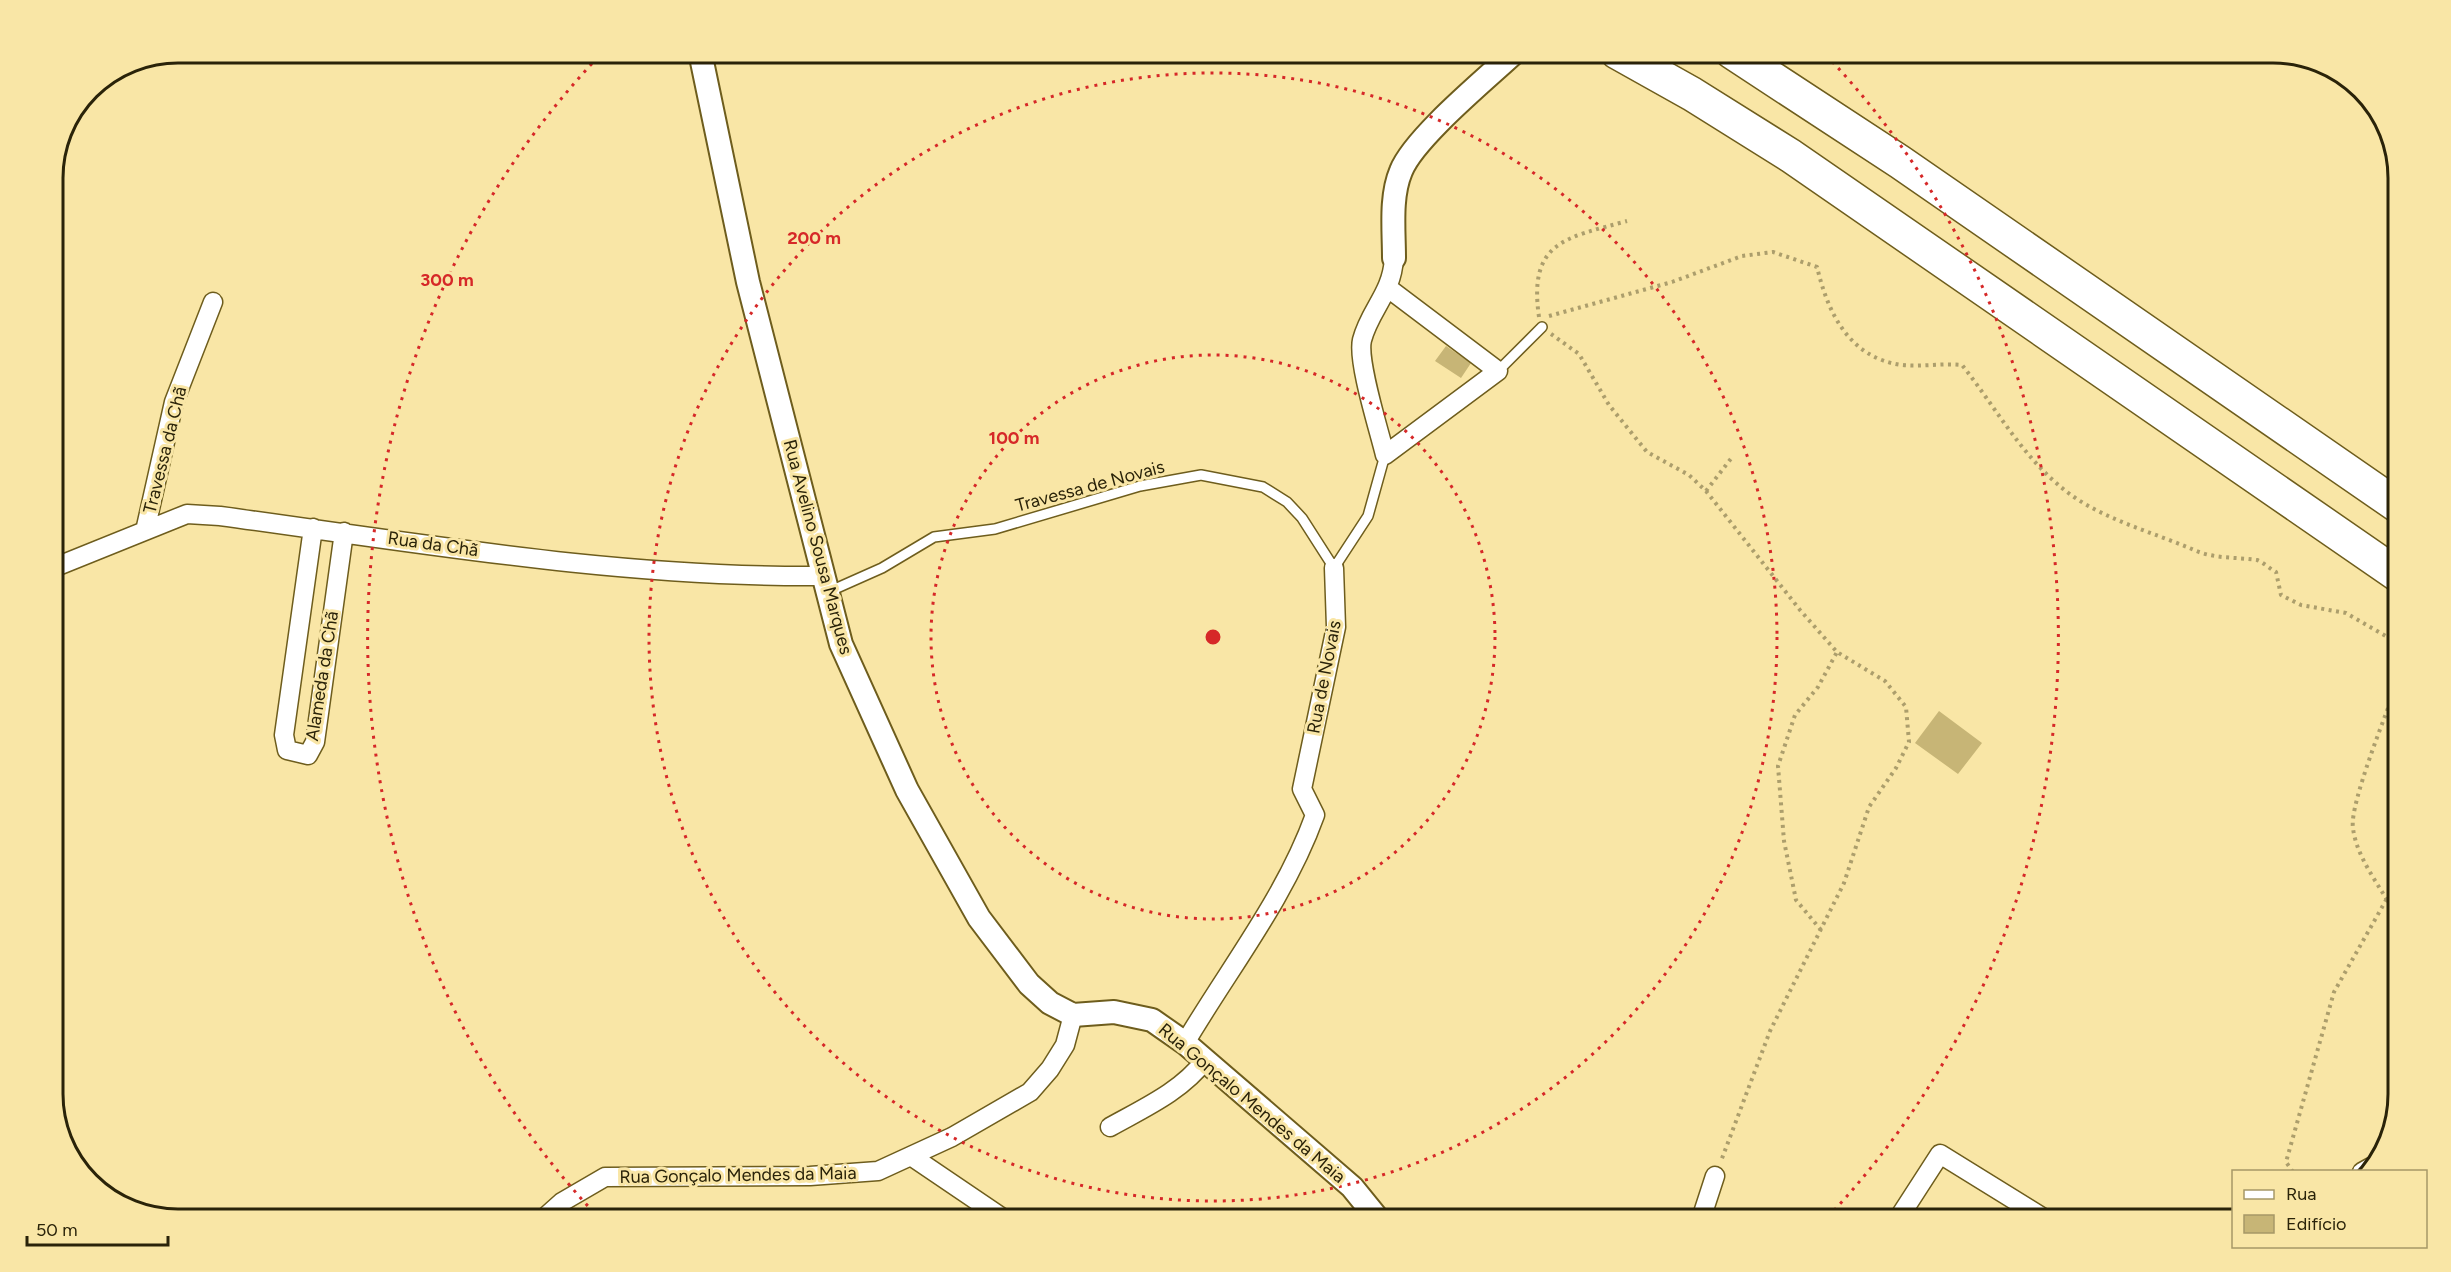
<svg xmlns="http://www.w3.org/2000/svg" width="2451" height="1272" font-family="Figtree,sans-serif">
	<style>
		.building { fill: #c7b576 }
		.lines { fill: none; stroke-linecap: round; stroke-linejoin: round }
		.service-casing { stroke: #6e5d1d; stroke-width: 12 }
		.minor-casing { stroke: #6e5d1d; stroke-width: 21 }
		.tertiary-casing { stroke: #6e5d1d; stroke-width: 26 }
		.motorway-casing { stroke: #6e5d1d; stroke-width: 36 }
		.path { stroke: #ac9e6c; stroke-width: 4; stroke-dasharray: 3 4.5; stroke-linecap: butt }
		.service { stroke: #fff; stroke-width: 9 }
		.minor { stroke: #fff; stroke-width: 18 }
		.tertiary { stroke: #fff; stroke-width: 22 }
		.motorway { stroke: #fff; stroke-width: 33 }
		.ring { fill: none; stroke: #d62828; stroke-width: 3; stroke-dasharray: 3 6 }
		.labels { text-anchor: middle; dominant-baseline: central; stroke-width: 6; stroke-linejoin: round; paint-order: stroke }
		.street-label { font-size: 18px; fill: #2a2309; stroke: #f9e6a6 }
		.rim { fill: none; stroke: #2a2309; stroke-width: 3 }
		.centre { fill: #d62828; stroke: #f9e6a6; stroke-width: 3 }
		.ring-label { font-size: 18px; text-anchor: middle; font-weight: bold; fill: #d62828; stroke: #f9e6a6; stroke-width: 6; stroke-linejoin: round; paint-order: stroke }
	</style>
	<rect width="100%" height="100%" fill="#f9e6a6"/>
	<path class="building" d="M1446,346L1471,363L1461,378L1435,361Z
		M1939,711L1982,743L1958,774L1915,743Z"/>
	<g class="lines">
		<g class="service-casing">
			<path id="service" d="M1498,371L1542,327
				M828,592L882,568L934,537L995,529L1140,486L1201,475L1263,487L1287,502L1302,518L1334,568L1368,516L1385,455"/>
		</g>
		<g class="minor-casing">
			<path id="minor" d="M1388,288L1498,371L1385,455C1379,430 1357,361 1362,340C1370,309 1392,294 1394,258
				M313,528L284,735L287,750L308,755L315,742L344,532
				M145,531L174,402L213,302
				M53,568L187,514L220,516C419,543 621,578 823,576
				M1185,1043C1230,967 1285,898 1315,815L1302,789L1336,627L1334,568
				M1110,1127C1144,1108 1182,1091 1205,1060
				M911,1156L1004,1219
				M2362,1172L2371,1167
				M543,1219L562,1202L605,1177L810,1176L878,1171L952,1137L1030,1092L1050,1069L1065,1045L1073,1015
				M1701,1219L1715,1176
				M1898,1219L1940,1154L2045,1219"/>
		</g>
		<g class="tertiary-casing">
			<path id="tertiary" d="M700,52L748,282L841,644L907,790L979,918L1029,984L1050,1003L1073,1015L1114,1012L1152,1020L1185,1043L1352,1187L1378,1219
				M1394,258C1394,230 1390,197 1401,171C1414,138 1486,79 1515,52"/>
		</g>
		<g class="motorway-casing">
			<path id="motorway" d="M1617,52L1692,94L1791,156L2398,575
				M1732,52L1900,162L2398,506"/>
		</g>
		<path class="path" d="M1549,316L1672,282L1742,256L1773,252L1817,267C1828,313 1849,358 1902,365C1921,367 1942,363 1962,365C1998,410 2025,463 2074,497C2109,521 2155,533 2194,550C2214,559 2236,557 2257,560C2263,562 2270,569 2276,572L2281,595L2301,605L2346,613L2391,639L2398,677
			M1539,317C1528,241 1566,238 1627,221
			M1551,334L1579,354L1609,405L1647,452L1689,475L1706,491L1800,610L1837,652L1885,681L1906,707L1909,742L1896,768L1869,807L1844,883L1770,1031L1721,1161
			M1706,491L1733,456
			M2387,900C2374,878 2356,854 2353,828C2349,805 2388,709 2398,682
			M1821,930L1796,900L1784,841L1778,766L1795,715L1818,687L1837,652
			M2293,1172L2286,1162L2334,992L2398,879"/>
		<use href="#service" class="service"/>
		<use href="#minor" class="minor"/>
		<use href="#tertiary" class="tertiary"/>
		<use href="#motorway" class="motorway"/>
	</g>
	<g class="ring">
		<circle cx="1213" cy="637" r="282"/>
		<circle cx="1213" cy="637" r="564"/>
		<path d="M600 1219A845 845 0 0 1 600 55M1826 55A845 845 0 0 1 1826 1219"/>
	</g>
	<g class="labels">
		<g class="street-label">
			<text transform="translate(165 450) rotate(-76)">Travessa da Chã</text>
			<text transform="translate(1090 486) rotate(-15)">Travessa de Novais</text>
			<text transform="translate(433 544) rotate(8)">Rua da Chã</text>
			<text transform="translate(818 547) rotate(75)">Rua Avelino Sousa Marques</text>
			<text transform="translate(322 676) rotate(-81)">Alameda da Chã</text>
			<text transform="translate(1324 677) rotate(-79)">Rua de Novais</text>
			<text transform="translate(1252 1103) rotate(40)">Rua Gonçalo Mendes da Maia</text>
			<text transform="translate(738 1175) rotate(-1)">Rua Gonçalo Mendes da Maia</text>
		</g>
	</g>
	<path d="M0 0H2451V1272H0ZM178 63H2273A115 115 0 0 1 2388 178V1094A115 115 0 0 1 2273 1209H178A115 115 0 0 1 63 1094V178A115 115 0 0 1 178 63Z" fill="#f9e6a6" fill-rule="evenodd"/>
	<path class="rim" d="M178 63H2273A115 115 0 0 1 2388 178V1094A115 115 0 0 1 2273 1209H178A115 115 0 0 1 63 1094V178A115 115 0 0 1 178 63Z"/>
	<circle cx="1213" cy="637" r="9" class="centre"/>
	<g class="ring-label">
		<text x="814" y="244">200 m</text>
		<text x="447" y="286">300 m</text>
		<text x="1014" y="444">100 m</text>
	</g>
	<rect x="2232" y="1170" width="195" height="78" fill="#f9e6a6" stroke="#a69867" stroke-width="1.5"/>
	<rect x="2244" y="1190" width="30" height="9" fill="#ffffff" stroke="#a69867" stroke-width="1.5"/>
	<text x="2286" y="1200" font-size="18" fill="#2a2309">Rua</text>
	<rect x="2244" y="1215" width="30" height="18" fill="#c7b576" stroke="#a69867" stroke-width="1.5"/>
	<text x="2286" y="1230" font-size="18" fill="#2a2309">Edifício</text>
	<path d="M27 1236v9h141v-9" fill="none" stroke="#2a2309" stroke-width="3"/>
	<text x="36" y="1236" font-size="18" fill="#2a2309" stroke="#f9e6a6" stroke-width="4.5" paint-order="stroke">50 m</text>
</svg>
